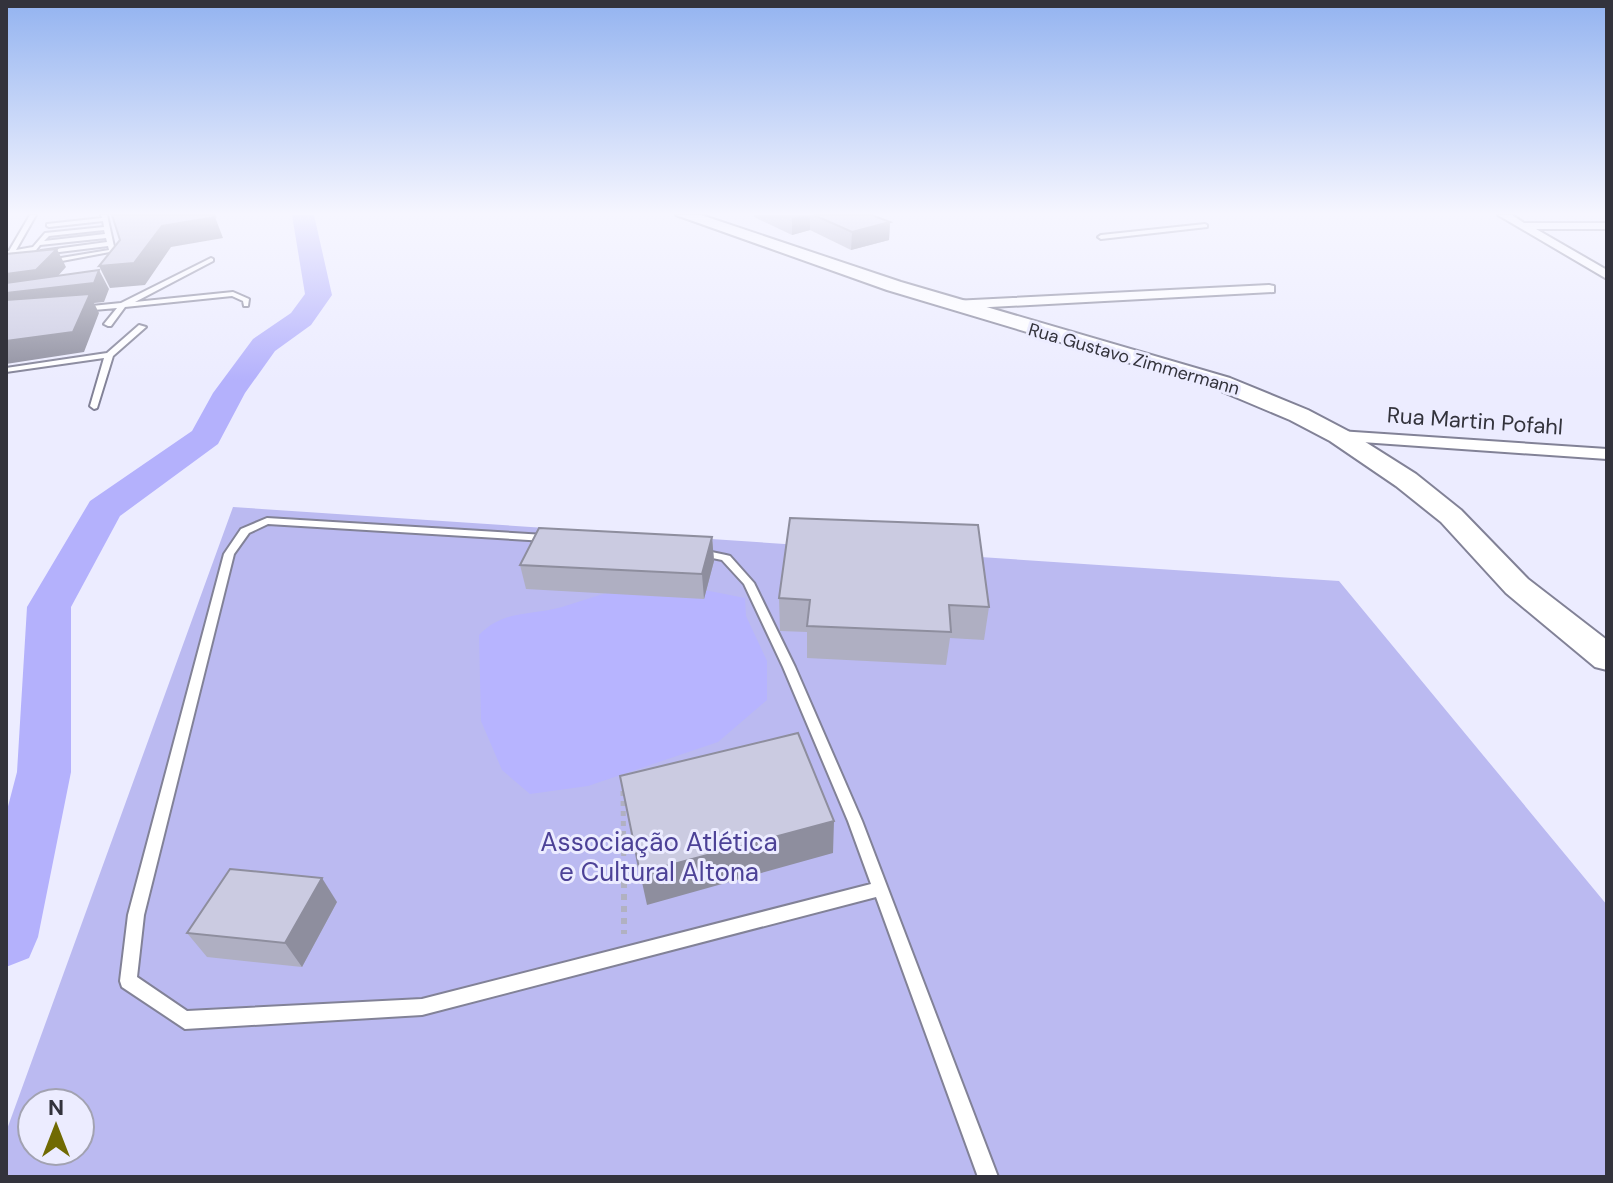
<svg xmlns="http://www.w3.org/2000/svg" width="1613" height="1183" font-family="'DM Sans',sans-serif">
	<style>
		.green { fill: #bbbaf1; fill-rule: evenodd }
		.forest { fill: #b7b4ff }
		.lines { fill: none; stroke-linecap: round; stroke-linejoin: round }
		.river { fill: #b4b1fc; fill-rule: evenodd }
		.lane-casing { stroke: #828297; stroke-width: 4 }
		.street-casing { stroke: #828297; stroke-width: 4 }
		.secondary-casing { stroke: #828297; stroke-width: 4 }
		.path-far1 { stroke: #b1b1c1; stroke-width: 5; stroke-dasharray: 5 5; stroke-linecap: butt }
		.path { stroke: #b1b1c1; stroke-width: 6; stroke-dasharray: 6 6; stroke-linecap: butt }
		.lane { fill: #fff; fill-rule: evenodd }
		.street { fill: #fff; fill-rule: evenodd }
		.secondary { fill: #fff; fill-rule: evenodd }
		.wall { fill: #afafc2 }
		.shaded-wall { fill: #8e8e9e }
		.building { fill: #cbcbe1; stroke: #8e8e9e; stroke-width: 2 }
		.labels { text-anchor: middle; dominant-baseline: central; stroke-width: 6; stroke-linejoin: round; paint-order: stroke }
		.far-street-label { font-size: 18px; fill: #33333c; stroke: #ececff }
		.street-label { font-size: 22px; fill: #33333c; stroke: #ececff }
		.near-park-label { font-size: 26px; fill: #4d4297; stroke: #ececff }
	</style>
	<rect width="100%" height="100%" fill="#ececff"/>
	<path class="green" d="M233,507L1339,581L1607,905V1177H6V1132ZM32,1103H80V1151H32Z"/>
	<path class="forest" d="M641,582L684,586L745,598L746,616L767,661V700L718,742L588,786L530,794L502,770L481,721L479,635C504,609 531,616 562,607C588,599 615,590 641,582Z"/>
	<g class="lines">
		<path class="river" d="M292,215H314L332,295L311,325L275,351L245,393L218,444L120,516L71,607V772L38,937L29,958L6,967V814L17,772L27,607L90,501L192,431L213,393L253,339L291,313L305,294Z"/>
		<g class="lane-casing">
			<path id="lane" d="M30,215H36L16,250L33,247L45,233L104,227L103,221L49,227L47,226V224L102,218L101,215H107L115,251L51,263L48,261L49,260L109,250L108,246L43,254L40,252L41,251L107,242L106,238L40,245L26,263H22L21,262L30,251L6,255V251H9ZM104,230L105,234L44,241L49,236Z
				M1205,224L1207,225V227L1101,239L1098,237L1101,235Z
				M211,258L213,259V261L135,302L233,292L249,299L248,306H244L243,301L232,296L125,307L111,326H108L104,324L117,308L82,311L79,309L82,307L121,303Z
				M139,325L146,327L113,356L97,408L94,409L90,406L104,358L6,372V368L107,353Z
				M267,518L545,535L550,538L545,541L268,524L249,533L234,554L144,915L137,977L187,1011L422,999L871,884L848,821L783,667L744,584L722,560L698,555L697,553L702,550L726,555L730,556L754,583L795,667L862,821L998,1177H978L876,897L422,1015L185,1029L122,987L120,981L128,915L224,554L241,529Z"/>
		</g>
		<g class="street-casing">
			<path id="street" d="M1498,215H1512L1524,223H1607V229H1536L1607,270V279Z
				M1269,285L1274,286V292L953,309L946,305L953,301Z
				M1339,431L1607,449V459L1333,440L1330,436Z"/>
		</g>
		<g class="secondary-casing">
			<path id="secondary" d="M676,215H701L901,282L1230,378L1308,410L1348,431L1416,474L1461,510L1528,579L1607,640V670L1595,667L1506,593L1441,522L1396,486L1330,441L1290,420L1214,388L887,290Z"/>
		</g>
		<path class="path-far1" d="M623,791L624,884"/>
		<path class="path" d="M624,882V934"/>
		<use href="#lane" class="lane"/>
		<use href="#street" class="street"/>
		<use href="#secondary" class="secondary"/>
	</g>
	<path class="wall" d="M754,215H872L890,222L889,240L851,250L810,230L792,235L754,217Z
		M712,537L714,561L704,599L526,589L520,565Z
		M779,598L989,607L984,640L950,638L946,665L807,658V632L780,631Z
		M337,902L302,967L207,957L187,933Z"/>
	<path class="shaded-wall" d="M801,215H810V230L792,235V218Z
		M215,217L223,238L171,247L145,285L110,288L99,266L162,226Z
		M890,222L889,240L851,250L852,232Z
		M57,249L66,267L47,288L99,270L109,289L104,302L94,303L99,313L84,352L6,364V274Z
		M712,537L714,561L704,599L702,574Z
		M834,821L833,853L647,905L640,873Z
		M322,878L337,902L302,967L285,943Z"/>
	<path class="building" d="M112,215H214L215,217L162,226L134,263L99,266L120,240Z
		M814,215H872L890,222L852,232Z
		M57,249L36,270L6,274V254Z
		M99,270L94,283L6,293V283Z
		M90,294L73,332L6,341V300Z
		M790,518L978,525L989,607L949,605L951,632L807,626L810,600L779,598Z
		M539,528L712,537L702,574L520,565Z
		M798,733L834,821L640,873L620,776Z
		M230,869L322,878L285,943L187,933Z"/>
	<linearGradient id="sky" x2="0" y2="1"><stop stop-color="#93b3f0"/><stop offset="0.56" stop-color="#f6f6ff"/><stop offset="1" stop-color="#f6f6ff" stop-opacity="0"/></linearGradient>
	<rect width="1613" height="381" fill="url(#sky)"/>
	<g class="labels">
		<g class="far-street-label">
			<text transform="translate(1134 359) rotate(16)">Rua Gustavo Zimmermann</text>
		</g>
		<g class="street-label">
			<text transform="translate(1475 421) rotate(4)">Rua Martin Pofahl</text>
		</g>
		<g class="near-park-label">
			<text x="659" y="842">Associação Atlética<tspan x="659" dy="30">e Cultural Altona</tspan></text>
		</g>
	</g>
	<rect width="1613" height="1183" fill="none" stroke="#33333c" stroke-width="16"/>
	<g transform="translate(56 1127)"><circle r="38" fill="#ececff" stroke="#a2a2b1" stroke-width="2"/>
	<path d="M0-6L14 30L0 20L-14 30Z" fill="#706a03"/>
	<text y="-12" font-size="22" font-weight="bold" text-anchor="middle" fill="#33333c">N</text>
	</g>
</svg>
